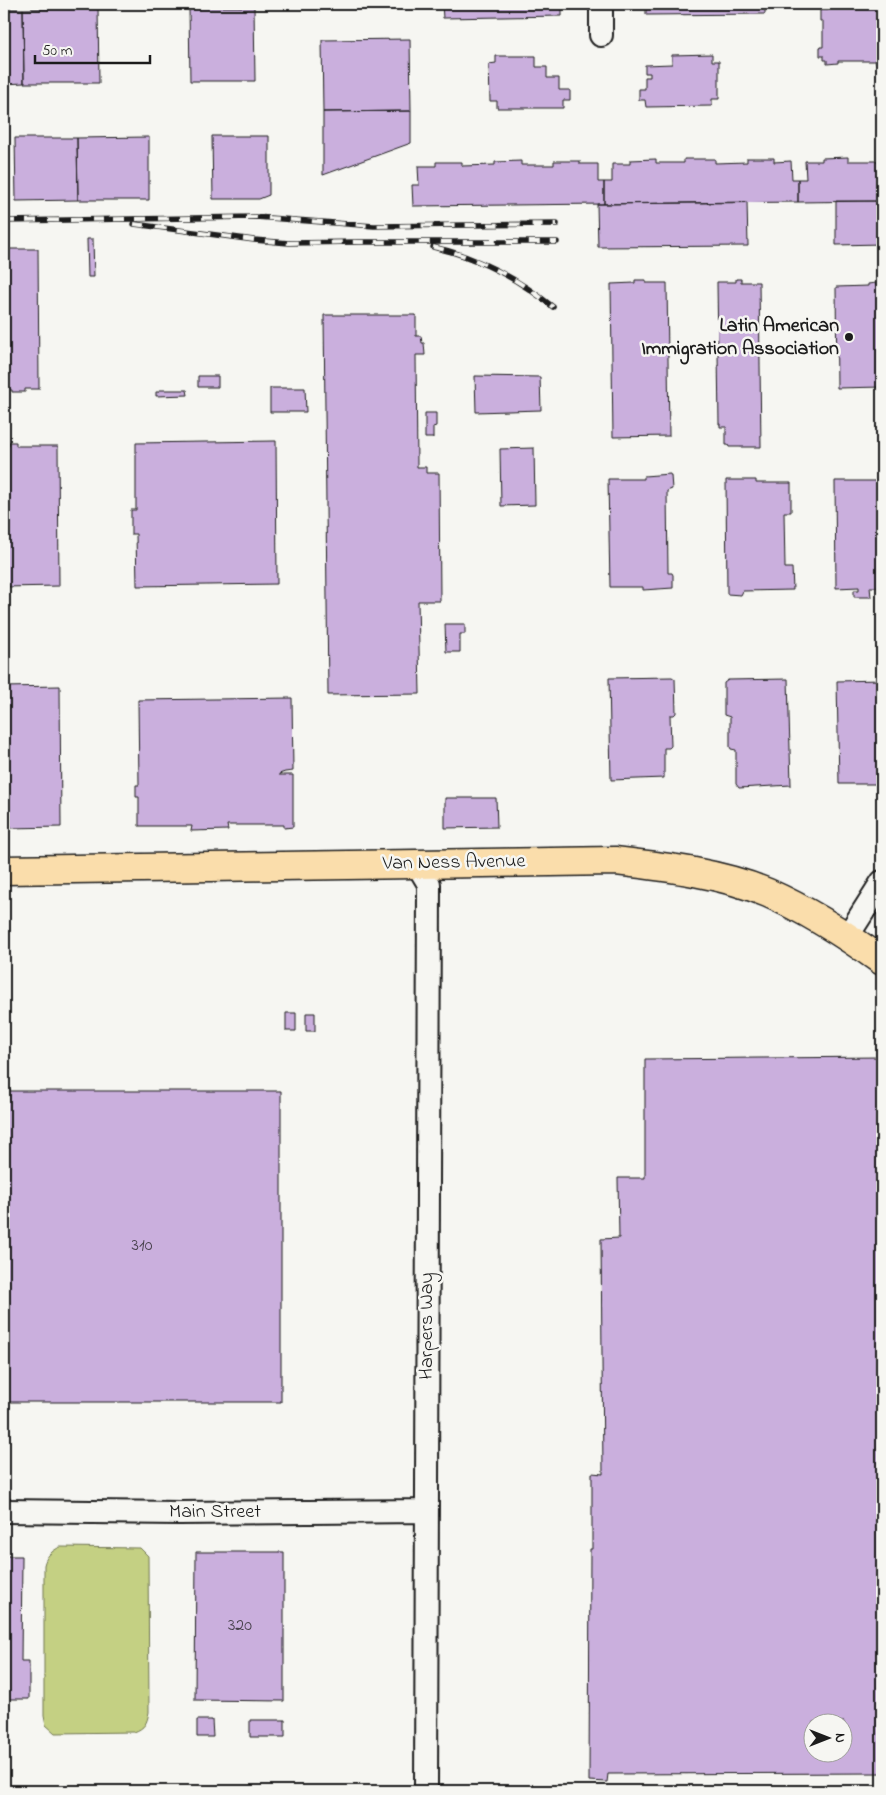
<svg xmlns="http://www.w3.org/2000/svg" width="886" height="1795" font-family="'Indie Flower',sans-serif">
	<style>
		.green { fill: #c4d083; stroke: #707650 }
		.building { fill: #caafdd; stroke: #1c1c1c; fill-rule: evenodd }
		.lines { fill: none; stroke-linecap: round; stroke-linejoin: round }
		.minor-casing { stroke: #1c1c1c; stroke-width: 26 }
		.major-casing { stroke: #1c1c1c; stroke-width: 31 }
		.minor { stroke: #f6f6f2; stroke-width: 22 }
		.major { stroke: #faddab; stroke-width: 28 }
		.rail-casing { stroke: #1c1c1c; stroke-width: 5.5 }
		.rail { stroke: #f6f6f2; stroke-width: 4; stroke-dasharray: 11; stroke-linecap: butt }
		.poi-dot { fill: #1c1c1c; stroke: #f6f6f2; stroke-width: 2 }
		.labels { text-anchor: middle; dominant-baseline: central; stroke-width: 5; stroke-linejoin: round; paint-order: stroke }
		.number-label { font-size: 18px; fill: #48414c }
		.poi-label { font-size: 20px; font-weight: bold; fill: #1c1c1c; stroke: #f6f6f2; text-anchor: end }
		.street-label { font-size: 20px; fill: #1c1c1c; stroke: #f6f6f2 }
	</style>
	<rect width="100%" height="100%" fill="#f6f6f2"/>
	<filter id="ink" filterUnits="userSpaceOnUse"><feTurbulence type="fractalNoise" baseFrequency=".02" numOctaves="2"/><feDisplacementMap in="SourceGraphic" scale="10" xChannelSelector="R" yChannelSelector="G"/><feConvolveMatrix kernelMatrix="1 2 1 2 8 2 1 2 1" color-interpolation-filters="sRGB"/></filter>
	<g filter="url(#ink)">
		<path class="green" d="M60,1547L140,1548L148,1556L149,1712C147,1723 145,1728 134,1732L55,1733L46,1725L44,1715V1565C46,1556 52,1551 60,1547Z"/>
		<path class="building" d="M442,4H562V16L443,18Z
			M646,4H765V14L646,15Z
			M827,4H837V6H875V4H882V63H876V61H838V63L827,64V60H824V56H820V47H823V21H820V10H827Z
			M189,7H254L255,81H190Z
			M98,8L99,83H24L23,9Z
			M4,9H23L24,83L4,84Z
			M410,39L411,111L323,112L322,40Z
			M712,54V61H719V99H712V106L646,107L645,100H639V89H645V77H650V73H645V65L672,64V55Z
			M496,56H536V67H547V78H559V90H570V100H563V108H497V101H490L489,64L496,63Z
			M411,111V143L323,175V112Z
			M212,136H269V195L259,199H213Z
			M149,137V200H78L77,138Z
			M15,138H77L78,200L16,201Z
			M848,157V161H880V157H882V201L798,202V179H806L805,161H822V158Z
			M747,158H774V162L791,161L792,179H798V202L604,204V182H612V164H630V160L656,159V163H684V159H715V163L747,162Z
			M521,161V165H554V161H580V164H598V182H604V204L413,206L412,185H419L418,166H436V162H462V166L495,165V162Z
			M836,201H882V244L836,245Z
			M747,202L748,246L598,247L597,204Z
			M87,239H93L94,277H88Z
			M4,249H38L39,389H25V392H12V390H4Z
			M736,279H741V282H759L761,447H729L728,445H726V427H720V424H719L717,282H736Z
			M635,280H646V283H667L669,436L613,437L611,284L635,283Z
			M876,283V286H882V387L837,388L836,287L868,286V284Z
			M324,315H416V336H421L422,343H424L425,355H416L417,467H426V473H439L440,601H418L420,694L328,695Z
			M198,376H218V387H198Z
			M475,376L540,377L541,410L476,412Z
			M270,388H305L306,412H270Z
			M159,390H187L188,395L156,396V392H159Z
			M425,413H436V426L433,427V438H425Z
			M276,441L277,584L137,586L136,534H131V510H136V443Z
			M9,442H16V446H58L59,586L4,587V445L9,446Z
			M534,448L535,505L501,506L500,449Z
			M670,474L671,476L672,489L667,491L668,573H672L673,575V588L643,590V587H610L608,479H644V476Z
			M726,480H756V483H791V512H784L785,568H792L793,590L743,591L741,595L727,594Z
			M835,481H882V587H870L871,597H854V590H859V587L836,588Z
			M445,624H465V634H460V652H446Z
			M672,677L675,679L676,713L674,715H670L671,746L669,748H664V778L611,780L609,678Z
			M788,679L791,785L739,788L736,784V750L731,749L730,747V717L724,715V683L728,680Z
			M882,680V784H839L837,681Z
			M60,686L61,827L8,828L10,832H4V687Z
			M292,698L293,771L285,772L279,774V775H293V827L284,828V825H227L228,830L191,831L192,826H139V797H136V785H139L138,700Z
			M445,798H496L497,827L445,828Z
			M286,1013H296V1031H286Z
			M306,1013H315V1031H306Z
			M882,1057V1773L608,1774L607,1782L589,1781L590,1549H592V1473L603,1474L601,1239L619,1238L618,1178H645V1059ZM814,1722H844V1752H814Z
			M4,1091H281V1402H4Z
			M196,1552H284V1701L195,1700Z
			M4,1556H22L21,1661H29V1699H4Z
			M197,1720H212L213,1737H197Z
			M250,1720H285V1737H250Z"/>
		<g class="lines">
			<g class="minor-casing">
				<path id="minor" d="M601,4V35
					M417,864L429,884L426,1791
					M847,937L882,882
					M4,1511L179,1513L426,1511"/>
			</g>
			<g class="major-casing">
				<path id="major" d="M4,870L615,861C666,867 720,873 768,893C809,911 846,935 882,961"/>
			</g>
			<use href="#minor" class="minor"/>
			<use href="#major" class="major"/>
			<g class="rail-casing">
				<path id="rail" d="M4,221L256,217L374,226L557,224
					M134,224L254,240L289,243L359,242H557
					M433,247C478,257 517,278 553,307"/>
			</g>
			<use href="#rail" class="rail"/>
		</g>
	</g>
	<circle class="poi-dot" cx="849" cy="337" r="5"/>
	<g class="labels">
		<g class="number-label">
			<text x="142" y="1246">310</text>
			<text x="240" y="1626">320</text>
		</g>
		<g class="poi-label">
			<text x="839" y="326">Latin American<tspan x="839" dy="23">Immigration Association</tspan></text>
		</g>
		<g class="street-label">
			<text transform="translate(454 863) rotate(-1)">Van Ness Avenue</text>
			<text transform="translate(427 1326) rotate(-90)">Harpers Way</text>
			<text x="215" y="1512">Main Street</text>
		</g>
	</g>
	<rect width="886" height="1795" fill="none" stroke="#f6f6f2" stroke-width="20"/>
	<rect x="10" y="10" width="866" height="1775" fill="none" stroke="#1c1c1c" stroke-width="2" filter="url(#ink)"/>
	<g transform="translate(828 1738) rotate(90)"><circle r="24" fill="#f6f6f2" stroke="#9f9f9c"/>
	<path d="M0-4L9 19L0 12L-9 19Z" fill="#1c1c1c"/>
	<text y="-8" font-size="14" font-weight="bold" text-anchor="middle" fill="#1c1c1c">N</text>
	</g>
	<path d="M35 55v8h115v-8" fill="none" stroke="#1c1c1c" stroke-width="2.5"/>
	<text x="42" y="55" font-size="15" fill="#1c1c1c" stroke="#f6f6f2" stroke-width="4" paint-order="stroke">50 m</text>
</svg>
